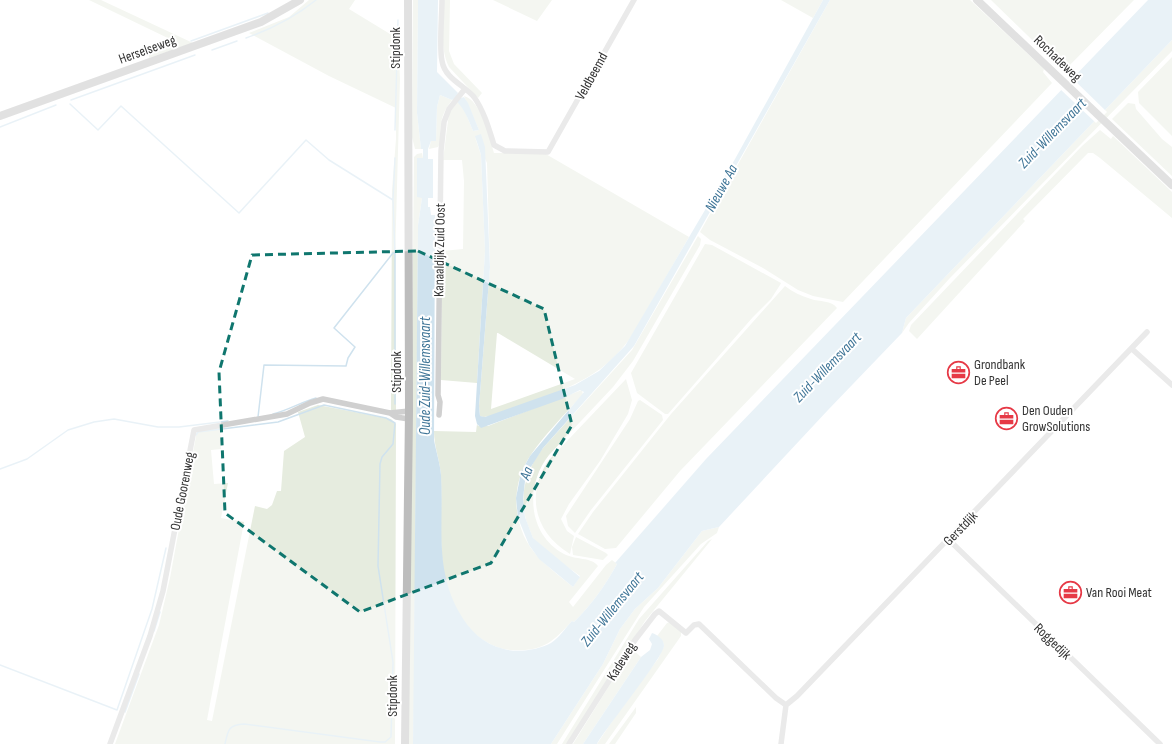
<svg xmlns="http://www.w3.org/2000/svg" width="1172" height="744" font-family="'Sofia Sans Condensed',sans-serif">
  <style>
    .green { fill: #e6ecdf; fill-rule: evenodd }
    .water { fill: #cfe2ee }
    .pier { fill: #fff }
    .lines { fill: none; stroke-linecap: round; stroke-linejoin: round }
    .stream { stroke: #cfe2ee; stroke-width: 1.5 }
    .street { stroke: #d0d0d0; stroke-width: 5.5 }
    .secondary { stroke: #bdbdbd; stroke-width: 8 }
    .marked { fill: none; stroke: #0f766e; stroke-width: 3; stroke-dasharray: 8 5; stroke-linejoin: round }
    .labels { text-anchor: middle; stroke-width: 4; stroke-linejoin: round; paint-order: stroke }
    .street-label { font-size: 14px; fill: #333; stroke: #fff }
    .poi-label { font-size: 14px; fill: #333; stroke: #fff; text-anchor: start }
    .water-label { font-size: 15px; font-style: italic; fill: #3f7597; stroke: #fff }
  </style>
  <rect width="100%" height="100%" fill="#fff"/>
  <!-- green -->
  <path class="green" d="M89 0H101L193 43 149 58V51L174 41Z
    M309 0H355L349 9 395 37 397 31 398 35 400 79 395 259 396 410H391L392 190 396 139V108L329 76 249 33 289 17Z
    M413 0H418L417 113 421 149H415L412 137Z
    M444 0H450L449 51 454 64 482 93 478 98 449 67C439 47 444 21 444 0Z
    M493 0H552L537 21Z
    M781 0H823L813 18Z
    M830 0H970L1044 69 1043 72 1052 83 843 302 813 296 798 290 763 268 710 240 700 232Z
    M991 0H1134L1064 71Z
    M1172 40V51L950 278 909 323 902 333 906 318Z
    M1172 57V136L1139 103 1138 92Z
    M440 95 452 100C446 108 442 115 441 124 440 132 442 141 438 147L429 149 431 141H436L437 107Z
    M464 96C481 100 490 139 494 153H544L689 237 633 334C606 374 574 386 531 402 516 407 500 415 484 417L480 416 479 406 490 267 487 163 475 137 481 155 485 251 477 383 441 380 442 251 463 249 464 181 462 160H443L449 113 458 102 464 109 473 131 479 130ZM497 333H498L575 379 491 409Z
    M1128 103 1135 104 1136 109 1162 139 1172 147V176L1112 119Z
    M1100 130 1111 139 1113 136 1172 192V218L1100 158 1093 153H1088L1023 219 1025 221 917 339 909 331 911 325 1082 146Z
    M422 153 423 158H417L422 198 418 225 414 707 413 744H408L414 157 417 154Z
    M698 236 701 239 700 245 633 361 613 387 549 455C525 485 527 534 564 554 575 560 592 557 598 566L569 602 573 607 606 565 612 560 617 564C605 586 592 604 574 622L572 621C552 643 542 652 510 650 497 649 485 642 475 634 431 594 443 528 441 476 440 460 434 447 434 431L476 432 477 424 478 426H488L582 390 583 395C567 411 536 444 526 463 509 494 515 534 540 559 550 569 562 578 573 587L580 576C565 565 547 554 534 540 532 537 531 532 529 528 517 500 525 471 543 448L632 350Z
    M705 244 712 245 781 283 780 285 771 299 753 317 668 414H665L637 393 631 373Z
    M785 286C793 292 801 296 811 299 819 302 832 300 837 308L680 471 616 548 605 549 578 534 593 512 671 414Z
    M626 379 632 400 628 414 600 461 569 504 561 519 567 531 574 536 570 554C534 532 526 495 548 461Z
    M640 400 662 415 663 420 591 510 575 533 568 526 566 516 630 419 638 401Z
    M318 405 391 419 396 424 395 744H115L159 625 170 578 197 431 220 428 221 449 211 450 214 484 228 483 221 518 244 522 207 720 212 721 255 506 267 509 272 505 277 491H281L284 451 305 437 298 412Z
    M719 527 717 533 701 544 644 607 557 744H551L603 664 620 629 635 609 658 588 702 531Z
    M576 537 606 553 608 555 603 560 573 555 572 547Z
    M712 539 645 621 567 744H562L639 619 708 541Z
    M670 622 681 632V636L605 744H597L625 702 658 659 664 646 663 642 657 636 667 623Z
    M632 649 641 657 583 744H573Z
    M636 707V713L615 744H609Z"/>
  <!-- water -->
  <path class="water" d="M418 0H438L437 72 458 93 457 95 461 98 464 97 468 103 479 130 473 131C468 119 464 107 454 99L452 100 440 95 437 107 436 141H431L428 149V159H433V198H428V207H430L431 215H435L434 440C436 451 440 463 441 475 444 524 434 567 459 612 469 630 483 644 504 649 518 653 538 650 551 643 559 638 566 627 572 621L574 622C592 604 605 586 617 564L615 563 706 459 1148 0H1172V40L906 318 902 333 828 410 719 527 702 531 658 588 635 609 620 629 603 664 551 744H413L418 225 422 198 417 197V158H423V149H421L417 113Z
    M823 0H830L634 346 543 448 529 470 525 481 523 499 525 517 533 538 580 577 573 587 539 559 529 545 518 518 516 498 521 472 530 456 584 392 580 390 562 399 481 428 477 424 475 416 485 251 481 155 475 136 481 134 485 147 490 267 479 406 480 416 485 417 575 385 599 371 625 346 735 159Z
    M652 633C658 635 664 639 664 646 664 656 606 728 597 744H583L641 657 650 650 652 644 649 639Z"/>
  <!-- pier -->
  <path class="pier" d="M1070 76 1107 112 1096 123 1059 88Z"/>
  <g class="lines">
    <!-- stream -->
    <path class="stream" d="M246 38C272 29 295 17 316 0
      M191 41 268 13
      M212 50 237 41
      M71 100 195 55
      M70 104 98 130 121 106 239 213 306 140 329 160 393 200
      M0 127 56 105
      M395 130 398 20
      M395 404V253
      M273 414C289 410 301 402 316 398
      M258 417 264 365 346 366 348 358 355 347 334 328 393 253H395L393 200 395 158
      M196 435 198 432 278 422 324 405 386 418 395 423 393 444 382 457 380 464 378 566 393 662 391 737 385 742H380L244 724C229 725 228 729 225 744
      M0 469 27 459 68 430 94 422 114 419 158 427H179L228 421
      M154 631 160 612
      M0 665 117 710 152 609 166 548
      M125 712 139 674"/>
    <!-- street -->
    <path class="street" d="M442 0C442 16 439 48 442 61 445 79 464 85 474 97 484 111 489 129 494 145L505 151 548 152 634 0
      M1132 349 1172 385
      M390 413 396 417 409 419
      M439 415 440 402 438 395 441 151 444 122 449 109 464 90
      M949 540 1160 744
      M110 744 150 636 163 591 194 430 287 414 310 403 323 399 390 413 409 411
      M569 744 635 640 655 614 659 611 686 633 694 625 699 624 776 698 786 705
      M781 744 786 705 797 696 1147 332"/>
    <!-- secondary -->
    <path class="secondary" d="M977 0 1172 185
      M0 116 261 22 300 0
      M405 744 409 411 408 0"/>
  </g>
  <!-- marked area -->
  <path d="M0 0H1172V744H0ZM418 251 544 309 572 425 491 563 360 612 225 513 219 372 252 255Z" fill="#fff" fill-opacity=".55" fill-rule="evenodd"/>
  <path class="marked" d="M418 251 544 309 572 425 491 563 360 612 225 513 219 372 252 255Z"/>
  <!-- icons -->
  <defs>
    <symbol id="office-ring" viewBox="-11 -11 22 22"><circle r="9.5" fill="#fff" stroke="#e63946" stroke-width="1.5"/><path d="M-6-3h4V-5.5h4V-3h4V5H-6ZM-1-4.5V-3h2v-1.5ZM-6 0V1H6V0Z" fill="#e63946"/></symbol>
  </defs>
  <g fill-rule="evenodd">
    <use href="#office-ring" x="946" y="360" width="25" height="25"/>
    <use href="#office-ring" x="994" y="406" width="25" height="25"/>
    <use href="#office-ring" x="1058" y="580" width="25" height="25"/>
  </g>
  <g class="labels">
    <!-- street labels -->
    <g class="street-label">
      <text transform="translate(395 48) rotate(-90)" y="5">Stipdonk</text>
      <text transform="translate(147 49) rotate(-20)" y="5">Herselseweg</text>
      <text transform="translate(1058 58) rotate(44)" y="5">Rochadeweg</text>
      <text transform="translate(591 76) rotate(-61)" y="5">Veldbeemd</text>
      <text transform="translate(439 250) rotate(-89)" y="5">Kanaaldijk Zuid Oost</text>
      <text transform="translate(396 372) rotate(-90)" y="5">Stipdonk</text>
      <text transform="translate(182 491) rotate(-79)" y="5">Oude Goorenweg</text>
      <text transform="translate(960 528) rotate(-46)" y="5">Gerstdijk</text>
      <text transform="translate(1053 641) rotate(44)" y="5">Roggedijk</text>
      <text transform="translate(621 661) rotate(-58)" y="5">Kadeweg</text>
      <text transform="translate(392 696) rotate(-90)" y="5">Stipdonk</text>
    </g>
    <!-- poi labels -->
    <g class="poi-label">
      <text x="974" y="369">Grondbank<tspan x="974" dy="16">De Peel</tspan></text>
      <text x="1022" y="415">Den Ouden<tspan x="1022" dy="16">GrowSolutions</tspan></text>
      <text x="1086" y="597">Van Rooi Meat</text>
    </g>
    <!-- water labels -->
    <g class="water-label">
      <text transform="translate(1052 133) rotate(-46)" y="5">Zuid-Willemsvaart</text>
      <text transform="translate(721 188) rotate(-61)" y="5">Nieuwe Aa</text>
      <text transform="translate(827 367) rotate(-46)" y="5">Zuid-Willemsvaart</text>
      <text transform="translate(425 376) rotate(-90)" y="5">Oude Zuid-Willemsvaart</text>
      <text transform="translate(526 473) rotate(-69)" y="5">Aa</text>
      <text transform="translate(612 609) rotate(-51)" y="5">Zuid-Willemsvaart</text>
    </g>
  </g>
</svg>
